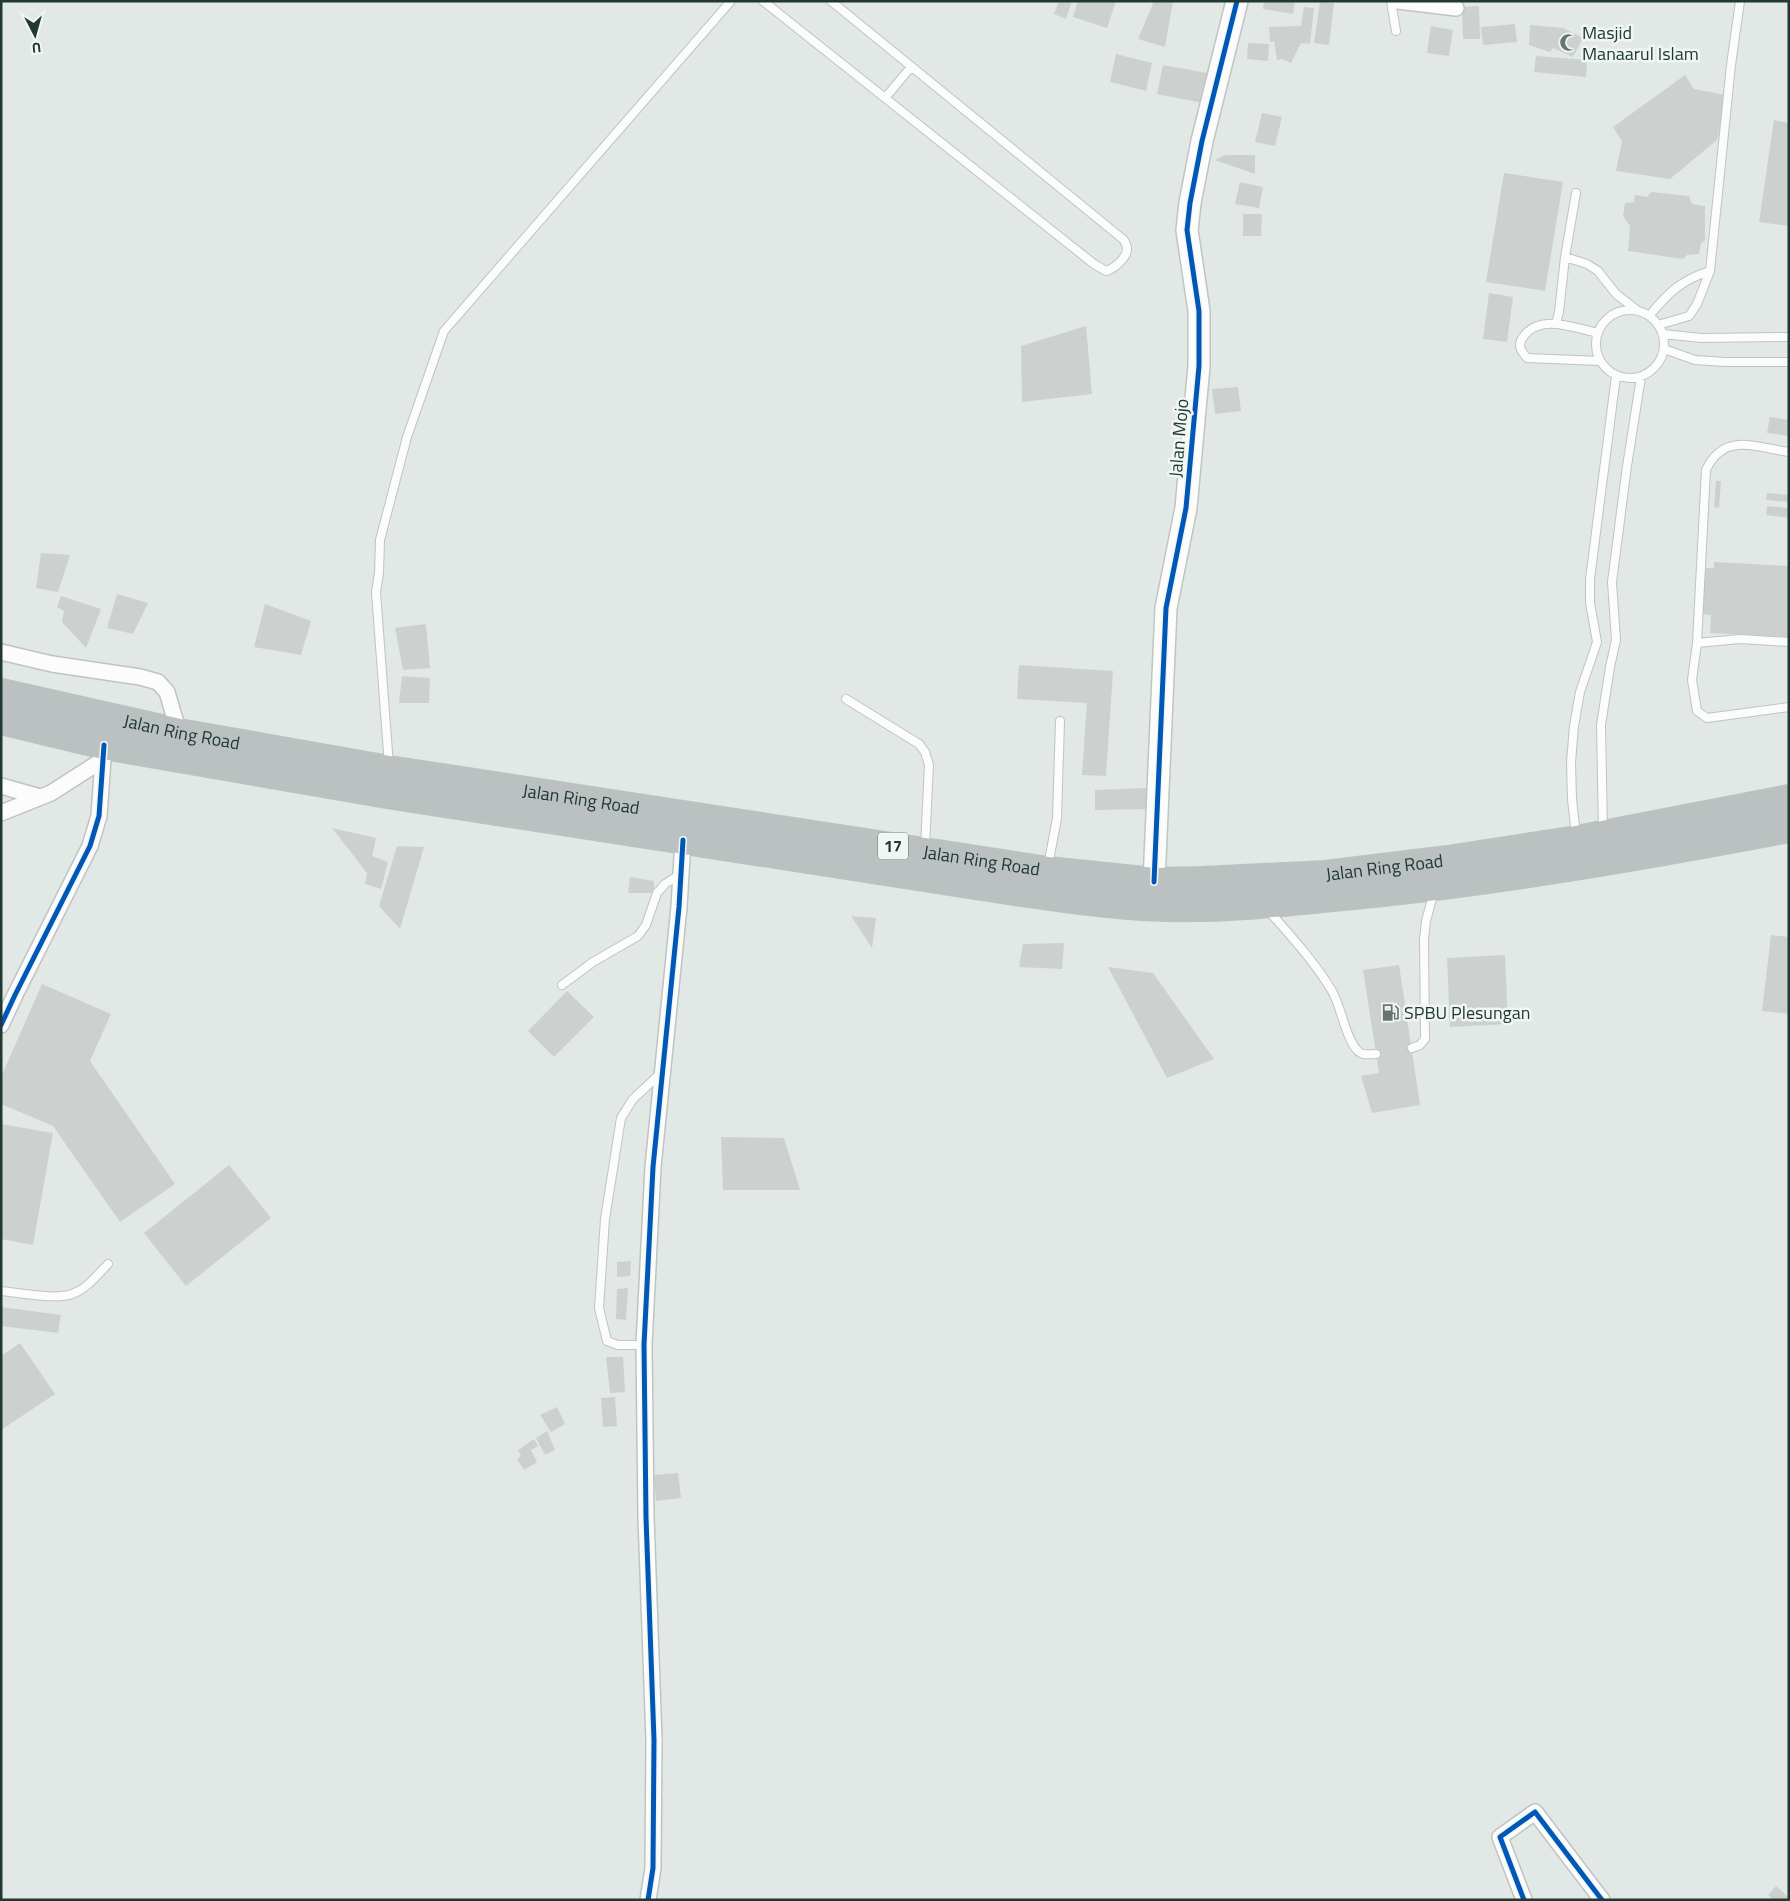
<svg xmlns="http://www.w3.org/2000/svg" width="1790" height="1901" font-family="'Titillium Web',sans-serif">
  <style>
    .building { fill: #ccd1cf }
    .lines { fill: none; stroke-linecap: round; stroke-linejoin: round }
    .lane-casing { stroke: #bfc4c2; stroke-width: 10 }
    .street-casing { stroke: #bfc4c2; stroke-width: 18 }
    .secondary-casing { stroke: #bfc5c2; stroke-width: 24 }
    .highway-casing { stroke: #bcc4c1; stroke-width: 30 }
    .lane { stroke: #fbfcfb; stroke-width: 8 }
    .street { stroke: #fbfcfb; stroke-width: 15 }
    .secondary { stroke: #fbfcfb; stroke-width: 21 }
    .highway { stroke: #bac1c0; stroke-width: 28 }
    .cycleway-casing { stroke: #f0f7f3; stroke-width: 8 }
    .cycleway { stroke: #0057b8; stroke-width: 5 }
    .labels { text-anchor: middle; stroke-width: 5; stroke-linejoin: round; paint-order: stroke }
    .shield { fill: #f0f7f3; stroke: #60726d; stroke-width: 1 }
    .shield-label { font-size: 16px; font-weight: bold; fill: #223933 }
    .poi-label { font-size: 18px; fill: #223933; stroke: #f0f7f3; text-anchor: start }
    .street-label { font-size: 18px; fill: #223933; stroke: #f0f7f3 }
  </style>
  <rect width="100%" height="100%" fill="#e2e8e5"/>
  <!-- building -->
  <path class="building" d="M1059 1H1072L1066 19 1054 14Z
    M1078 1H1116L1107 28 1073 17Z
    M1154 1H1173L1165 47 1138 39Z
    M1264 1H1295L1293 14 1263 9Z
    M1320 2 1334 3 1329 45 1314 43Z
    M1479 6 1480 39H1463L1462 7Z
    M1304 7 1314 8 1310 44 1301 43 1291 63 1282 59 1277 60 1274 41 1270 42 1269 27 1301 26Z
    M1515 24 1517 42 1483 45 1481 27Z
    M1530 25 1563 28 1583 38 1573 57 1553 48 1550 52 1529 45Z
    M1431 26 1453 30 1449 56 1427 53Z
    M1248 43 1269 44 1268 61 1247 59Z
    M1116 54 1152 63 1146 91 1110 82Z
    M1536 56 1587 60 1586 77 1534 72Z
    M1163 65 1213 74 1208 104 1157 94Z
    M1685 75 1694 89 1726 95 1717 140 1670 179 1616 171 1622 141 1613 127Z
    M1262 113 1282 117 1275 146 1255 142Z
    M1774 120 1789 123V226L1759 222Z
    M1225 155H1255V174L1215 160Z
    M1504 173 1563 182 1545 291 1486 282Z
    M1240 182 1263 187 1259 208 1235 204Z
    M1651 192 1689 196 1692 204 1705 206V240L1701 243 1699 254 1687 255 1683 259 1628 251 1630 226 1623 216 1625 203 1634 202 1635 195 1647 197Z
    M1243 214H1262L1261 236H1243Z
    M1489 293 1513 297 1507 342 1483 339Z
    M1086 326 1092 394 1022 402 1021 346Z
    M1238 387 1241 411 1215 414 1212 389Z
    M1770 417 1789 420V436L1767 433Z
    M1716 481H1721L1719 508 1714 507Z
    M1767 493 1789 495V502L1766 500Z
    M1767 506 1789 508V518L1766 515Z
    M41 553 70 555 58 592 36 588Z
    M1714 562 1789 566V637L1710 633 1711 615 1701 614 1706 568H1714Z
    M117 594 148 603 133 634 107 628Z
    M61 596 101 609 86 648 62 622 64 611 57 607Z
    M265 604 311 621 301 655 254 647Z
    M426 624 430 668 403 670 395 628Z
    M1019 665 1113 671 1106 776 1082 775 1087 703 1017 699Z
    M402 676 430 678 429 703H399Z
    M1147 788V809L1095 810V790Z
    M332 828 376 838 372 856 388 862 381 889 365 884 367 873Z
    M397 846 424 847 400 929 379 906Z
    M630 877 654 881V893H628Z
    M851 916 876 918 872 948Z
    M1771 935 1789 937V1014L1762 1011Z
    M1064 943 1062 969 1019 967 1023 944Z
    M1505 955 1508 1024 1450 1027 1447 958Z
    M1399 965 1420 1105 1372 1113 1361 1076 1379 1073 1363 970Z
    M1108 967 1153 973 1214 1059 1167 1078Z
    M42 984 111 1014 90 1061 175 1184 120 1222 53 1126 1 1104V1077Z
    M567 991 594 1017 554 1057 528 1031Z
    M1 1124 53 1133 33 1245 1 1239Z
    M721 1137 784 1138 800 1190H723Z
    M229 1165 271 1218 186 1286 144 1233Z
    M631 1261 630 1276 617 1277V1262Z
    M628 1288 626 1320 616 1319 617 1289Z
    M1 1307 61 1315 58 1333 1 1326Z
    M20 1343 55 1394 1 1430V1356Z
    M606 1357H623L625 1392 610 1393Z
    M615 1397 617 1426 603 1427 601 1398Z
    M557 1407 565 1424 551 1432 540 1415Z
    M547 1431 555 1450 545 1455 536 1438Z
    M534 1439 538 1446 531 1450 537 1462 524 1470 517 1459 521 1456 518 1450Z
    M678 1473 681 1498 656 1501 654 1475Z
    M1776 1886 1789 1898V1900H1770L1772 1898 1768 1895Z"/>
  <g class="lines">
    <defs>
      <path id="lane" d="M763 1 1094 264 1106 271C1114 269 1128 257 1127 248 1127 245 1125 243 1124 240L831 1
        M1391 1 1396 31
        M885 98 911 67
        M1565 257 1587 264 1598 271 1616 294 1638 311
        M1596 344a34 34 0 1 1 68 0a34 34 0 1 1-68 0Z
        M1649 316C1668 293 1681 280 1710 271
        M1556 324 1559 312 1565 257 1576 193
        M1658 325 1689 316 1697 304 1710 271 1731 65 1740 1
        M1598 333C1574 328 1540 313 1523 337 1517 345 1521 351 1527 358L1600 361
        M1663 334 1701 338 1789 337
        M1664 349 1695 360 1725 362H1789
        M1789 452C1754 447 1724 432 1706 470L1697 643 1692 680 1697 711 1707 718 1789 707
        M1697 643 1740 639 1789 642
        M846 699 919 744 925 752 929 765 925 847
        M389 766 376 592 379 573 380 540 407 437 444 331 731 1
        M1603 831 1601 725 1610 667 1616 640 1612 582 1627 466 1641 377
        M1576 836 1572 799 1571 762 1574 726 1580 692 1597 642 1590 603V579L1616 376
        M1048 866 1057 818 1060 721
        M1267 909C1290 935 1314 961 1332 991 1341 1006 1346 1040 1358 1051 1363 1056 1370 1054 1376 1054
        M562 985 593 962 638 936 646 925 657 893 665 884 682 873
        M1412 1048 1420 1045 1425 1039 1424 939 1426 921 1434 891
        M1 1291C19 1293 56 1300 72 1294 87 1289 97 1275 108 1264
        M644 1345H618L607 1341 599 1308 605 1219 621 1118 633 1099 660 1074"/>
      <path id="street" d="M1398 1 1456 8
        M1 652 52 664 140 677 158 682 167 692 179 733
        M1 786 40 797
        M1 813 51 793 101 761
        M1 1025 15 995 90 846 99 816 104 745
        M648 1900 653 1868 654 1740 646 1517 644 1345 653 1167 679 907 683 840
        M1524 1900 1500 1837 1535 1812 1602 1900"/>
      <path id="secondary" d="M1154 882 1166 608 1186 508 1199 366V311L1187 230 1190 203 1202 141 1237 1"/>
      <g id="highway">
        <path id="s1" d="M1 693 179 733 389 770 1048 871 1154 882 1201 881 1325 875 1448 860 1577 840 1789 799"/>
        <path d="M1 720 104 745 387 794 1028 893C1074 899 1119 906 1166 907 1225 909 1284 902 1343 896 1493 882 1641 856 1789 828"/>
      </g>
    </defs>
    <!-- lane casing -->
    <use href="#lane" class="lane-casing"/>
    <!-- street casing -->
    <use href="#street" class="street-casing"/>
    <!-- secondary casing -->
    <use href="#secondary" class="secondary-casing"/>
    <!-- highway casing -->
    <use href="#highway" class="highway-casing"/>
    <!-- lane -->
    <use href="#lane" class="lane"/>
    <!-- street -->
    <use href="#street" class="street"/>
    <!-- secondary -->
    <use href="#secondary" class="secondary"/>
    <!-- highway -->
    <use href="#highway" class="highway"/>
    <defs>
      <path id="cycleway" d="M1154 882 1166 608 1186 508 1199 366V311L1187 230 1190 203 1202 141 1237 1
        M1 1025 15 995 90 846 99 816 104 745
        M648 1900 653 1868 654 1740 646 1517 644 1345 653 1167 679 907 683 840
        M1524 1900 1500 1837 1535 1812 1602 1900"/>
    </defs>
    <!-- cycleway casing -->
    <use href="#cycleway" class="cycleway-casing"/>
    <!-- cycleway -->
    <use href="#cycleway" class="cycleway"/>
  </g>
  <!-- icons -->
  <defs>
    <symbol id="mosque-bare" viewBox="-9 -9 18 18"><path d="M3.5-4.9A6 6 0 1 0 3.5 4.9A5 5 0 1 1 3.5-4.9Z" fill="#657671" stroke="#f0f7f3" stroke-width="2.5" paint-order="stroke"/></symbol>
    <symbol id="fuel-bare" viewBox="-9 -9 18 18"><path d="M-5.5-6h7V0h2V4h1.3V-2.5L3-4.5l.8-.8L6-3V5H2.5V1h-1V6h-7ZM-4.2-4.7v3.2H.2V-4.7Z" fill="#657671" stroke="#f0f7f3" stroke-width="2.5" paint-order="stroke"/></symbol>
  </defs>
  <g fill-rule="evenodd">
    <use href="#mosque-bare" x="1556" y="30" width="25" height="25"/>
    <use href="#fuel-bare" x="1378" y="1000" width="25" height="25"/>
  </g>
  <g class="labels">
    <!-- shield labels -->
    <rect class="shield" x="878" y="832.5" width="30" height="27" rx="4"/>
    <g class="shield-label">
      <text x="893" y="852">17</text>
    </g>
    <!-- poi labels -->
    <g class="poi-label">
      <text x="1582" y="39">Masjid<tspan x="1582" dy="21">Manaarul Islam</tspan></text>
      <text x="1404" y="1019">SPBU Plesungan</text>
    </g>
    <!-- street labels -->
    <g class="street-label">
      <text transform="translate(1179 438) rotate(-85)" y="6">Jalan Mojo</text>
      <text dy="6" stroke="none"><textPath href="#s1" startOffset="185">Jalan Ring Road</textPath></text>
      <text dy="6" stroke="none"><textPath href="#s1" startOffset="590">Jalan Ring Road</textPath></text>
      <text dy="6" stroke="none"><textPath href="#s1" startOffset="995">Jalan Ring Road</textPath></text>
      <text dy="6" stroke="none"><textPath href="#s1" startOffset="1400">Jalan Ring Road</textPath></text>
    </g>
  </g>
  <!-- border -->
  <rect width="1790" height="1901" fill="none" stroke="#223933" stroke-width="5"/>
  <!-- north arrow -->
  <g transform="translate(35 35) rotate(174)" stroke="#f0f7f3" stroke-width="4" paint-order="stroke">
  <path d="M0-4L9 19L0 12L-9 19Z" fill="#223933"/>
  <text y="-8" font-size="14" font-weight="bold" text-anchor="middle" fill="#223933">U</text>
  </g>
</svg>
